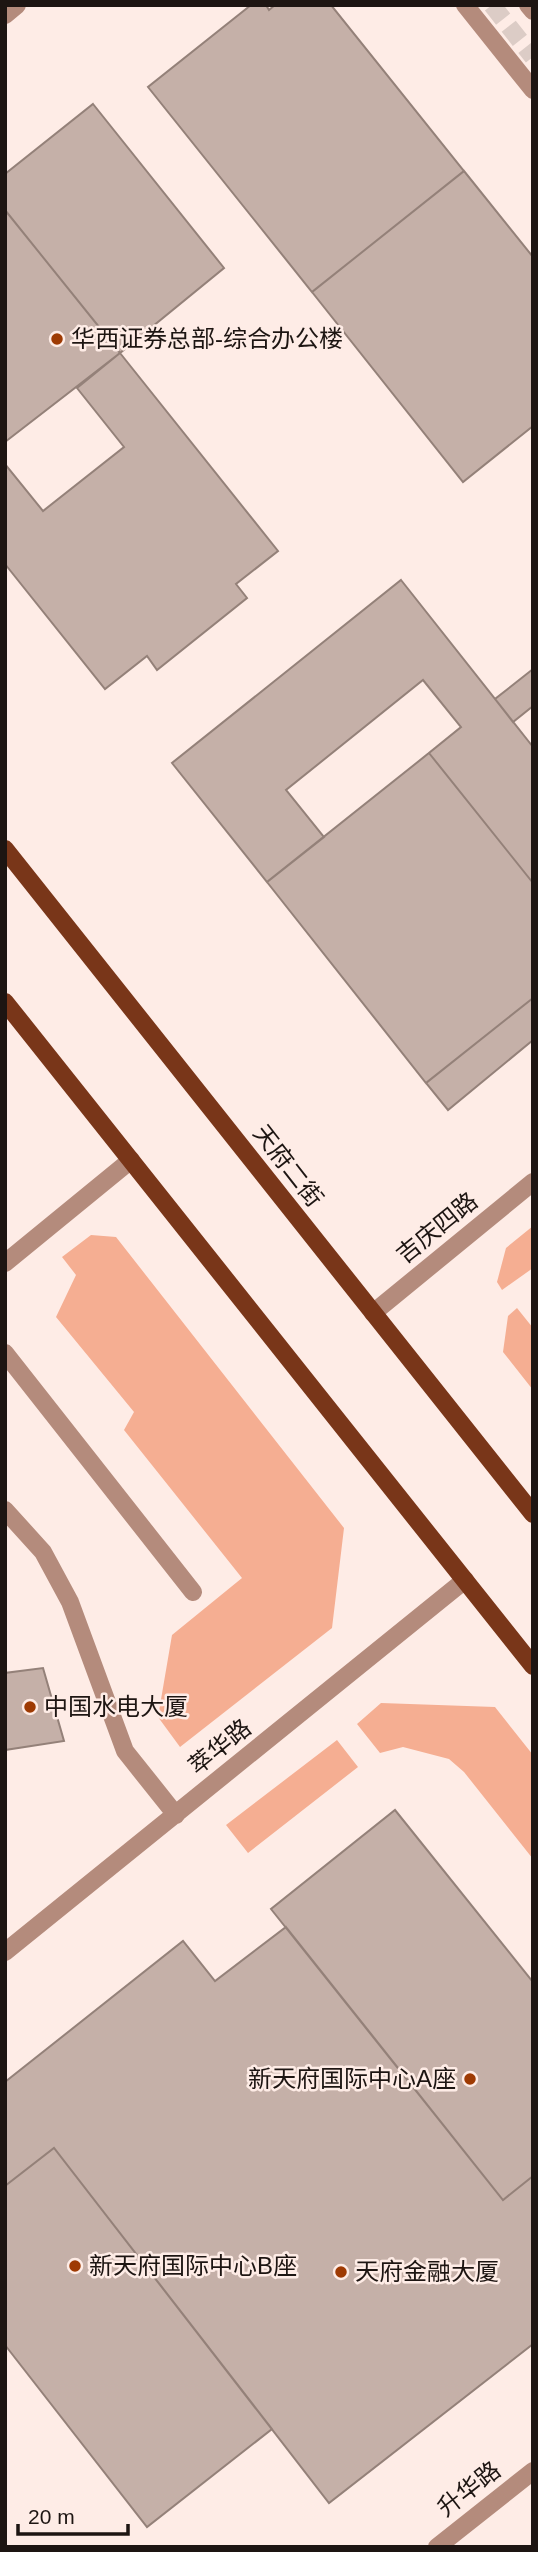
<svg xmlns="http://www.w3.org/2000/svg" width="538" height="2552" font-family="Arial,'Noto Sans SC',sans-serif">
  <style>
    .green { fill: #f5ae92 }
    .building { fill: #c5b0a8; stroke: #948179; stroke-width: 2 }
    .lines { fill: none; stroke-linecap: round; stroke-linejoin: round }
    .minor-tunnel { stroke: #dcccc6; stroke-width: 18; stroke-dasharray: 18 9; stroke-linecap: butt }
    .minor { stroke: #b48b7c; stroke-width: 18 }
    .major { stroke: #793619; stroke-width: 18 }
    .poi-dot { fill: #9e3a03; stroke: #feece6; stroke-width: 2.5 }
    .labels { text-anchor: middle; stroke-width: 5; stroke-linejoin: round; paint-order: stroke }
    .poi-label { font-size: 24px; fill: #1d1512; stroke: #feece6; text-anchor: start }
    .street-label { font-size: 24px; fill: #1d1512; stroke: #feece6 }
  </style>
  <rect width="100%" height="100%" fill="#feece6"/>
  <!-- green -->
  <path class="green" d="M533 1226V1268L502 1290 497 1282 506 1248Z
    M91 1235 116 1237 344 1528 332 1628 180 1747 158 1717 172 1635 242 1578 124 1430 134 1412 56 1317 76 1275 62 1257Z
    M517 1308 533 1328V1390L503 1352 508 1316Z
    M381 1703 495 1707 533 1755V1859L464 1772 449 1759 403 1747 380 1753 357 1724Z
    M337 1740 358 1767 248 1853 226 1825Z"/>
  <!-- building -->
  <path class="building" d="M251 5H266L269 10 275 5H331L464 171 312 292 148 87Z
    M93 104 224 268 120 353 5 210V174Z
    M464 171 533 257V426L463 482 312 292Z
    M5 210 120 353 5 442Z
    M120 353 278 551 236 584 247 598 157 670 147 656 105 689 5 564V464L43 511 124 447 77 388Z
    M401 580 533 747V883L429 753 461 727 423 680 286 790 324 837 267 882 172 763Z
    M533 669V706L513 722 495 699Z
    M429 753 533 883V998L426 1083 267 882Z
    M533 998V1040L448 1110 426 1083Z
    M43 1668 64 1741 5 1750V1673Z
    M395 1810 533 1982V2176L503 2200 271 1909Z
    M286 1927 503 2200 533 2176V2344L329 2503 54 2148 5 2186V2082L183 1941 215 1981Z
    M54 2148 272 2429 147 2527 5 2345V2186Z"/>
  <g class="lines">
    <!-- minor-tunnel -->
    <path class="minor-tunnel" d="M492 5 533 57"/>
    <!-- minor -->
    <path class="minor" d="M465 5 533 90
      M528 5 533 11
      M5 15 17 5
      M5 1263 131 1160
      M373 1313 533 1182
      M5 1353 193 1592
      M5 1510 43 1552 70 1602 125 1751 176 1815
      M5 1952 465 1580
      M437 2547 533 2471"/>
    <!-- major -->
    <path class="major" d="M5 849 533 1514
      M5 1002 533 1666"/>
  </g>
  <!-- markers -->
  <g class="poi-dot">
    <circle cx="57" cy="339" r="7"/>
    <circle cx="30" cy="1707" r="7"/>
    <circle cx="470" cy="2079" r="7"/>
    <circle cx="75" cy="2266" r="7"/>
    <circle cx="341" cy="2272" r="7"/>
  </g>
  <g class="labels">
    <!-- poi labels -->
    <g class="poi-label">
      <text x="71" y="347">华西证券总部-综合办公楼</text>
      <text x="44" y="1715">中国水电大厦</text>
      <text x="456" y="2087" text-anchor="end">新天府国际中心A座</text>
      <text x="89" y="2274">新天府国际中心B座</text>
      <text x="355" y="2280">天府金融大厦</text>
    </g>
    <!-- street labels -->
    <g class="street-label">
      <text transform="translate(288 1166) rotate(52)" y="8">天府二街</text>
      <text transform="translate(437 1228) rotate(-39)" y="8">吉庆四路</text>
      <text transform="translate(220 1747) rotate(-39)" y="8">萃华路</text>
      <text transform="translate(469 2489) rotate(-38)" y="8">升华路</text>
    </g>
  </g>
  <!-- border -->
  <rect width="538" height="2552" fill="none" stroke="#1d1512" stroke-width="14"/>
  <!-- scale -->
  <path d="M18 2524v10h110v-10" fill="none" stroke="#1d1512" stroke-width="3.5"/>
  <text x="28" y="2524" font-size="21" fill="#1d1512" stroke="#feece6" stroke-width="5" paint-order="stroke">20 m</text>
</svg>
